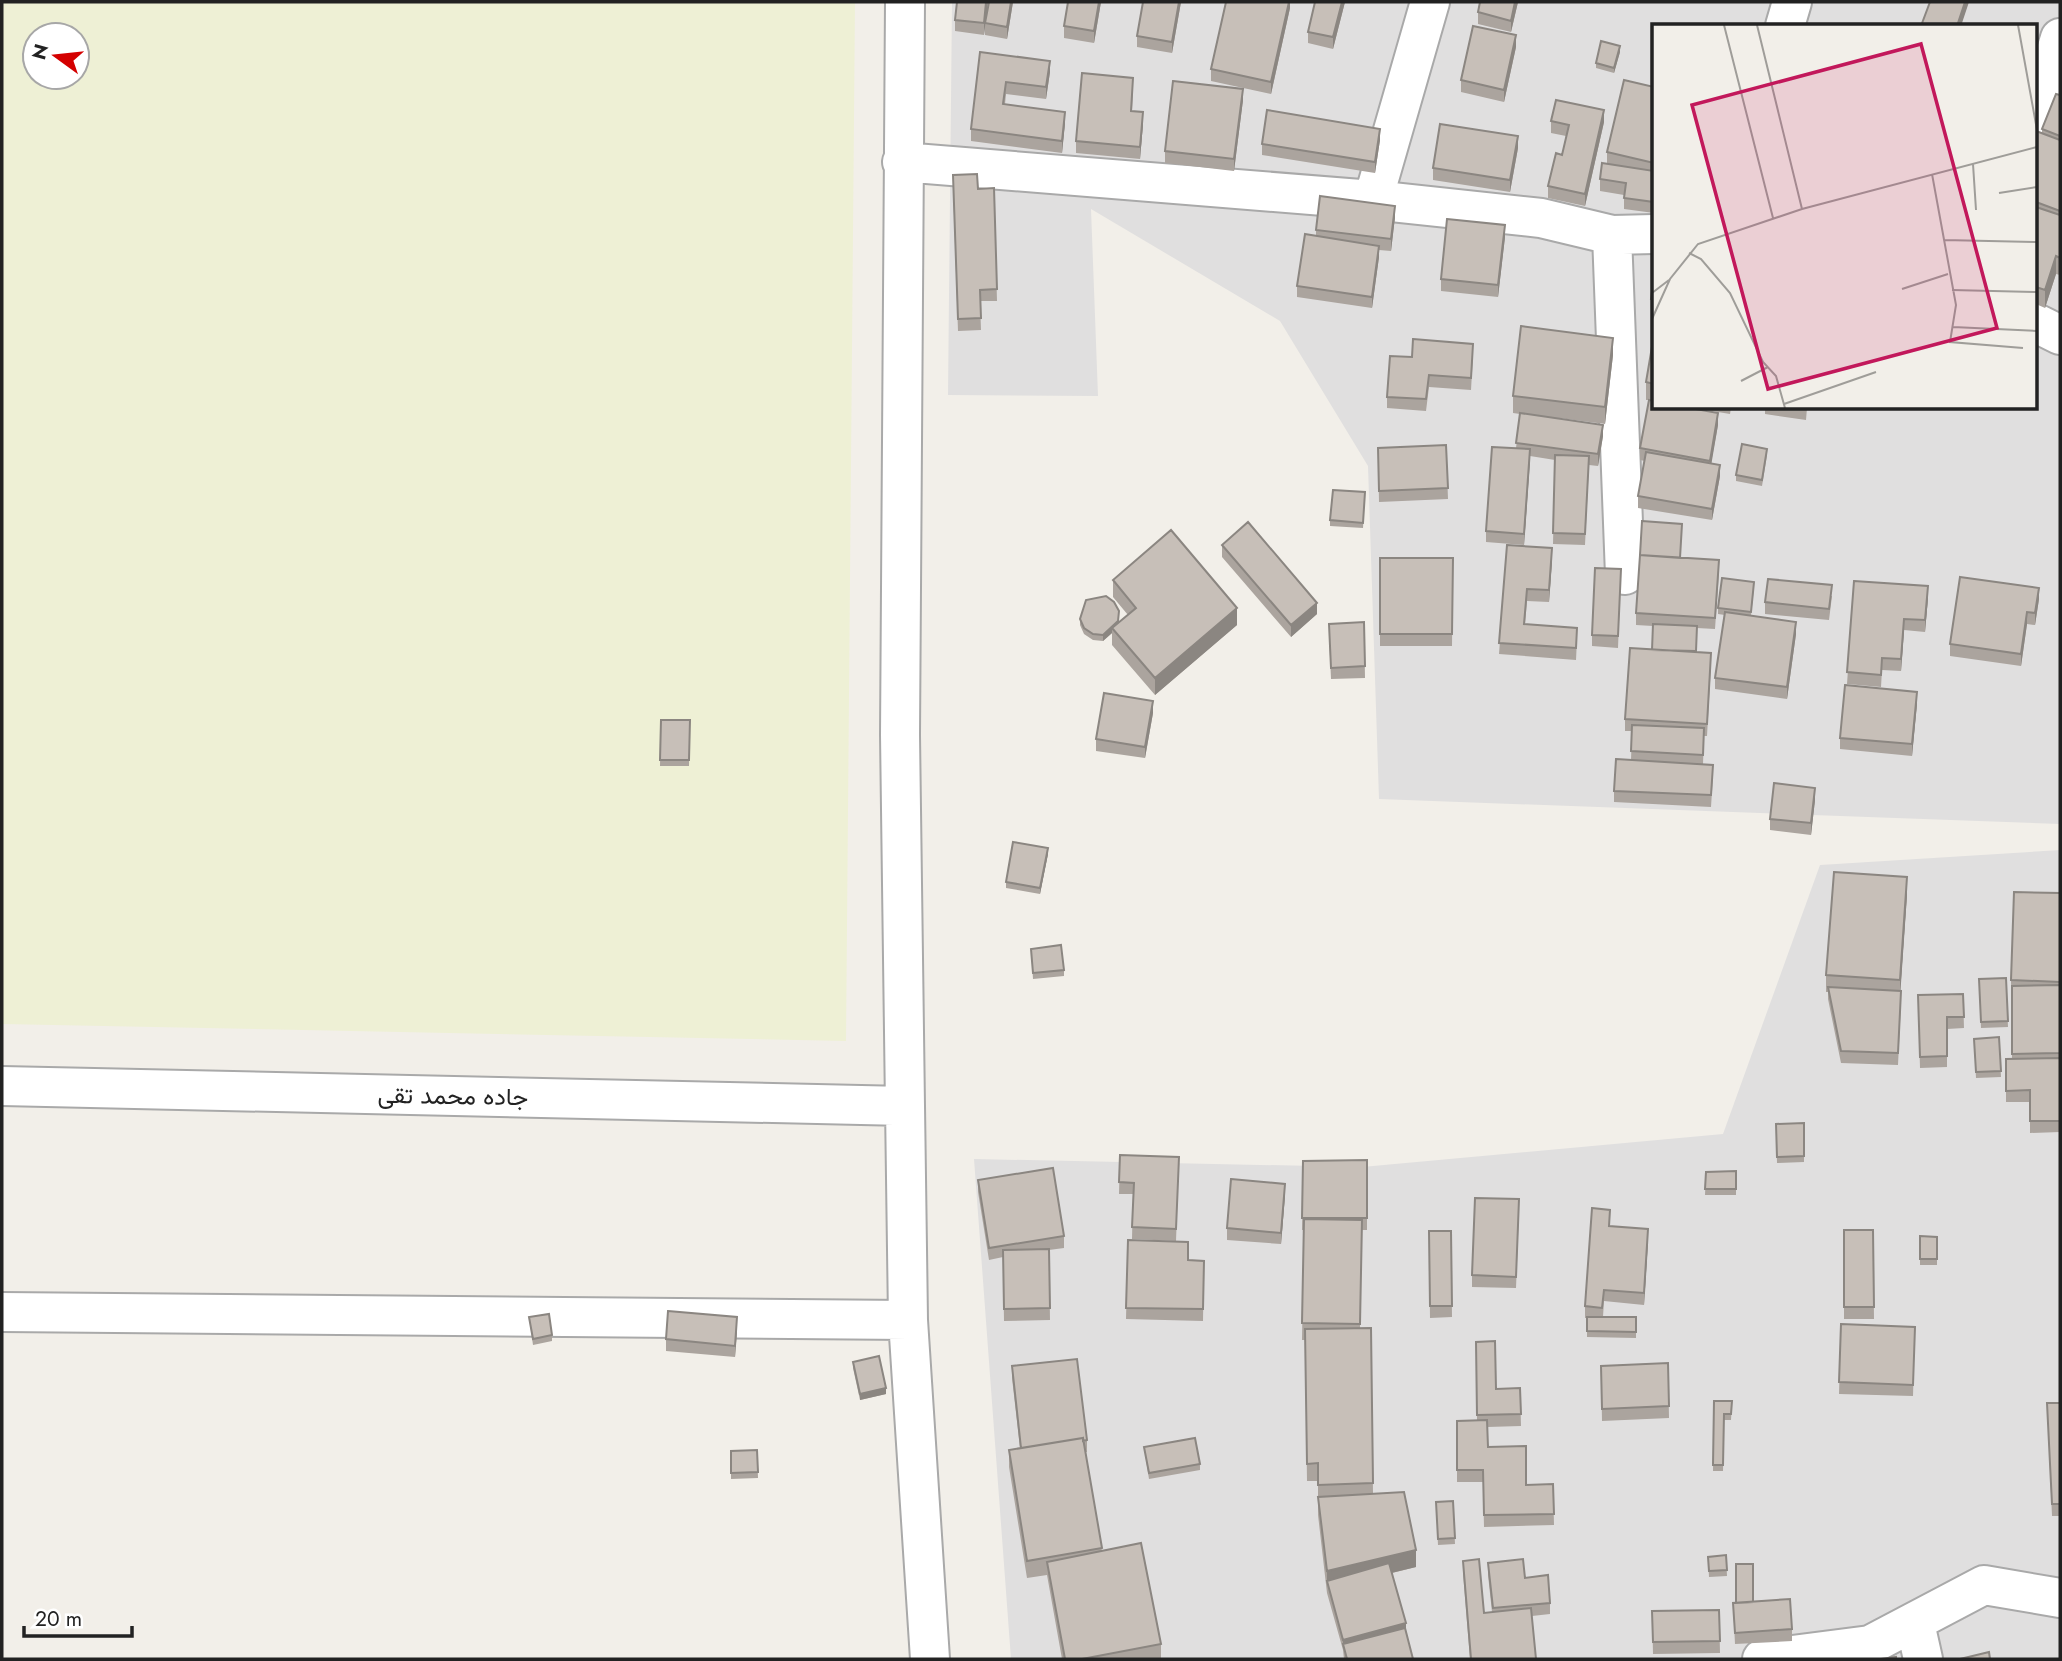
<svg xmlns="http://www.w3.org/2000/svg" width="2062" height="1661" font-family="Jost,Vazirmatn,sans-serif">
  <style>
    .residential { fill: #e0dfdf; fill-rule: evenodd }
    .farmland { fill: #eef0d5; fill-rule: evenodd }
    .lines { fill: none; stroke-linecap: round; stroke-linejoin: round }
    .minor-casing { stroke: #a9a9a9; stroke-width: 42 }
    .minor { stroke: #fff; stroke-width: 38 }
    .wall { fill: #aba49e }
    .shaded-wall { fill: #8b8681 }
    .building { fill: #c7bfb8; stroke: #8b8681; stroke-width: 2 }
    .labels { text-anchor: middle; stroke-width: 5; stroke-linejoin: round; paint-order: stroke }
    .street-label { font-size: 24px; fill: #222; stroke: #fff }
    .inset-road { fill: none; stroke: #9f9d99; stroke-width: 2 }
    .view { fill: #c2185b; fill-opacity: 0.15; stroke: #c2185b; stroke-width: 3.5 }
    .inset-edge { fill: none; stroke: #222; stroke-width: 3.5 }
  </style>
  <rect width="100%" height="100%" fill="#f2efe9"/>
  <!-- residential -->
  <path class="residential" d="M952 2H2060V824L1379 799 1368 466 1280 321 1091 209 1098 396 948 395ZM1654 26H2036V408H1654Z
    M2060 850V1659H1011L974 1159 1362 1167 1723 1134 1820 865Z"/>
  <!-- farmland -->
  <path class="farmland" d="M2 2H855L846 1041 2 1024ZM35 35H77V77H35Z"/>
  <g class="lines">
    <defs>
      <path id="minor" d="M905 2 900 735 905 1106 908 1320 930 1659
        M1785 26 1792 2
        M2036 117 2060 38
        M902 162 1373 200 1541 218 1612 235 1654 234
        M1373 200 1430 2
        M1612 235 1625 575
        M2036 323 2060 335
        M2 1086 905 1106
        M2 1312 908 1320
        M1915 1623 1923 1659
        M1762 1659 1870 1645 1984 1585 2060 1598"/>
    </defs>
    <!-- minor casing -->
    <use href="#minor" class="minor-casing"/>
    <!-- minor -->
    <use href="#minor" class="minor"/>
  </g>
  <!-- wall -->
  <path class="wall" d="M988 2 985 23 989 2H1013L1007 39 985 35V24L984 35 955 31V20Z
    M1101 2 1094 43 1064 38V26Z
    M1181 2 1172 53 1137 47V36Z
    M1290 2V8L1271 94 1211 81V69Z
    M1345 2 1333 49 1308 43V32Z
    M1518 2 1511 32 1478 24V12Z
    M1516 47 1504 102 1461 92V80Z
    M980 52 1050 72 1046 99 1006 94 1005 104 1065 123 1062 153 971 141V129Z
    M1620 52 1614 73 1596 68V63Z
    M1654 87V213L1624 209V195L1600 191V179L1607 164V152Z
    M1133 90 1132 111 1143 124 1140 159 1076 153V141Z
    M2060 95V275L2056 274 2045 308 2036 304V131L2042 134V129Z
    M1243 100 1234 171 1165 163V151Z
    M1551 121 1604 122 1585 206 1548 198V186L1562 155 1566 136 1551 133Z
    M1380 140 1375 173 1262 155V144Z
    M1518 148 1510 192 1433 180V168Z
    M953 186 978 189 994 188 997 301H980L981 330 958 331Z
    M1395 217 1391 251 1379 250V257L1372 308 1297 297V286L1316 236V230Z
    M1505 237 1498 297 1441 291V279Z
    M1654 275V311H1651V299Z
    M1654 335V401L1718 425 1711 463 1720 476 1712 520 1638 508V496L1645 461 1640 460V448L1649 400H1646V382Z
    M1473 355 1471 390 1429 387 1426 411 1387 408V397L1412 357Z
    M1613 355 1605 424 1559 418 1603 436 1598 466 1589 465 1585 545 1553 544 1555 460 1530 456 1524 545 1486 542V531L1516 448 1520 414 1513 413V396Z
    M1694 408H1731L1730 414Z
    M1765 408H1807L1806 420 1765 414Z
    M1446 445 1448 499 1379 502 1378 448Z
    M1767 455 1762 486 1736 481V475Z
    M1365 492 1363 528 1330 526V520Z
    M1222 545 1317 614 1291 637 1222 557Z
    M1507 545 1552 560 1549 602 1527 601 1525 624 1577 639 1576 660 1499 654Z
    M1380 558H1453L1452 646H1380Z
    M1680 558 1719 572 1715 629 1697 628 1696 652 1711 665 1707 736H1704L1703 764 1713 776 1711 807 1614 802V791L1631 760 1632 731H1625V719L1652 650 1653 626 1636 625V613Z
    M1621 569 1618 648 1592 646V635Z
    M1113 580 1237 625 1155 695 1112 645V633L1103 641 1093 640 1084 634 1080 625V619L1119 623 1128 615 1113 597Z
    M1854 581 1928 598 1925 632 1904 630 1901 671 1882 670 1881 687 1847 684Z
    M1754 588 1751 615 1796 634 1787 699 1715 689V678L1725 615 1718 614V608Z
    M1832 596 1829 620 1765 614V602Z
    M2039 599 2035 625 2027 624 2021 666 1950 656V644Z
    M1364 622 1365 678 1331 679 1329 635Z
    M1917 704 1912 756 1840 749V738Z
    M1153 713 1145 758 1096 751V739Z
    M661 720H690L689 766H660Z
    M1815 800 1811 835 1770 830V819Z
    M1048 854 1040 894 1006 888V882Z
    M2060 893V1132L2030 1133V1102H2006V1059H2012L2011 980Z
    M1907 895 1900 991 1901 1003 1898 1065 1841 1063 1828 999V992H1826V975Z
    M1031 949 1064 970V976L1033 979Z
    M2006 978 2008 1027 1981 1028 1979 979Z
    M1963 994 1964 1028 1947 1029V1067L1920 1068 1918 995Z
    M1999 1037 2001 1077 1976 1078 1974 1039Z
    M1804 1123V1162L1777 1163 1776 1124Z
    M1120 1155 1179 1157 1176 1241 1132 1239 1133 1194H1119Z
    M1367 1160V1230H1362L1360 1328H1371L1373 1494 1416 1567 1392 1573 1413 1659H1344L1343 1650 1327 1593 1318 1515V1481H1307L1305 1340H1302L1304 1230H1302L1303 1161Z
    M1736 1171V1195H1705L1706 1172Z
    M978 1180 1064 1236V1248L1049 1250 1050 1320 1004 1321 1003 1257 989 1260 978 1192Z
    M1285 1195 1281 1244 1227 1240V1228Z
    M1519 1211 1516 1288 1472 1287V1275Z
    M1610 1226 1648 1241 1644 1305 1604 1301 1603 1317H1636V1338L1587 1337V1318H1585V1306Z
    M1844 1230H1873L1874 1319H1844Z
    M1429 1231H1451L1452 1317 1430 1318Z
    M1920 1236 1937 1237V1265H1920Z
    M1128 1240 1188 1260 1204 1261 1203 1321 1126 1319Z
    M529 1317 552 1335V1341L533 1345Z
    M1841 1324 1915 1327 1913 1396 1839 1394Z
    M737 1329 735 1357 666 1351V1339Z
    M1476 1342 1496 1389 1520 1388 1521 1426 1487 1427 1488 1447 1526 1485 1553 1484 1554 1525 1484 1527 1483 1482H1457V1421L1477 1420Z
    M853 1362 886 1394 860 1400 853 1368Z
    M1668 1363 1669 1418 1602 1421 1601 1366Z
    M1012 1366 1087 1440V1452H1085L1102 1551 1161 1644V1659H1062L1047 1575 1027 1578 1009 1467V1450L1020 1448 1012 1378Z
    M1714 1401H1732L1731 1420H1724L1723 1471H1713Z
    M2047 1403H2060V1516H2052Z
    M1144 1447 1200 1464V1470L1149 1479Z
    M757 1450 758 1478 731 1479V1451Z
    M1453 1501 1455 1544 1438 1545 1436 1502Z
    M1726 1555 1727 1576 1709 1577 1708 1557Z
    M1463 1561 1484 1613 1492 1612 1488 1575V1563L1525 1578 1550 1603V1614L1532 1616 1536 1659H1470L1463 1573Z
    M1753 1602 1792 1629V1641L1735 1644 1733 1603Z
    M1719 1610 1720 1653 1653 1654 1652 1611Z"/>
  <!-- shaded-wall -->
  <path class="shaded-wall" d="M986 2H988L984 35V23Z
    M1011 2H1013L1007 39V27Z
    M1099 2H1101L1094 43V31Z
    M1179 2H1181L1172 53V42Z
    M1289 2H1290V8L1271 94V82Z
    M1342 2H1345L1333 49V37Z
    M1515 2H1518L1511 32V21Z
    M1965 2H1969L1961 26H1957Z
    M1516 35V47L1504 102V90Z
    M1620 46V52L1614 73V68Z
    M1050 61V72L1046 99V87Z
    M1243 89V100L1234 171V159Z
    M1604 110V122L1585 206V194Z
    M1065 112V123L1062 153V141Z
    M1143 112V124L1140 159V147Z
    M1380 129V140L1375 173V162Z
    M1518 136V148L1510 192V180Z
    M1395 206V217L1391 251V239Z
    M1505 225V237L1498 297V285Z
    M1379 246V257L1372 308V297Z
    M2056 256V274L2045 308V290Z
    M1613 338V355L1605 424V407Z
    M1718 413V425L1710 472V461Z
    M1603 425V436L1598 466V454Z
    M1530 449V461L1524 545V534Z
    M1720 465V476L1712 520V509Z
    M1552 548V560L1549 602V590Z
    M1928 586V598L1925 632V620Z
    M2039 588V599L2035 625V613Z
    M1317 603V614L1291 637V625Z
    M1237 608V625L1155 695V678Z
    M1119 611 1118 627 1112 628V633L1103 641V635Z
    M2027 612V624L2021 666V654Z
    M1904 619V630L1901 671V659Z
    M1796 622V634L1787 699V687Z
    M1917 692V704L1912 756V744Z
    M1153 701V713L1145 758V747Z
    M1815 788V800L1811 835V823Z
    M1048 848V854L1040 894V888Z
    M1907 877V895L1900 998V980Z
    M1285 1184V1195L1281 1244V1233Z
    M1648 1229V1241L1644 1305V1293Z
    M737 1317V1329L735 1357V1346Z
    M886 1388V1394L860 1400V1394Z
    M1416 1550V1567L1329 1588 1327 1583V1571Z
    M1406 1623V1634L1343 1646V1640Z"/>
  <!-- building -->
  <path class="building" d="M957 2H986L984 23 955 20Z
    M989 2H1011L1007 27 985 23Z
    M1068 2H1099L1094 31 1064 26Z
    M1143 2H1179L1172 42 1137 36Z
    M1226 2H1289L1271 82 1211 69Z
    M1315 2H1342L1333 37 1308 32Z
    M1480 2H1515L1511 21 1478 12Z
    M1930 2H1965L1957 26H1921Z
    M1473 26 1516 35 1504 90 1461 80Z
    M1601 41 1620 46 1614 68 1596 63Z
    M980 52 1050 61 1046 87 1006 82 1003 104 1065 112 1062 141 971 129Z
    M1082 73 1133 78 1131 111 1143 112 1140 147 1076 141Z
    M1624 80 1654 87V163L1607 152Z
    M1173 81 1243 89 1234 159 1165 151Z
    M2056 94 2060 95V136L2042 129Z
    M1556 100 1604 110 1585 194 1548 186 1556 153 1562 155 1569 125 1551 121Z
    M1267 110 1380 129 1375 162 1262 144Z
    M1440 124 1518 136 1510 180 1433 168Z
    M2036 131 2060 140V211L2036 202Z
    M1602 163 1654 171V202L1624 198 1626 183 1600 179Z
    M977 174 978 189 994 188 997 289 980 290 981 318 958 319 953 175Z
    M1320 196 1395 206 1391 239 1316 230Z
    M2036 207 2060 215V258L2056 256 2045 290 2036 287Z
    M1447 219 1505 225 1498 285 1441 279Z
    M1305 234 1379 246 1372 297 1297 286Z
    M1654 275V300L1651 299Z
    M1521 326 1613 338 1605 407 1513 396Z
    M1654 335V384L1646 382Z
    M1413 339 1473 344 1471 378 1429 375 1426 399 1387 397 1390 356 1412 357Z
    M1649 400 1654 401V408H1690L1718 413 1710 461 1640 448Z
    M1520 413 1603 425 1598 454 1516 443Z
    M1742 444 1767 449 1762 480 1736 475Z
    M1446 445 1448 488 1379 491 1378 448Z
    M1492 447 1530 449 1524 534 1486 531Z
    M1646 452 1720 465 1712 509 1638 496Z
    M1555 455 1589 456 1585 534 1553 533Z
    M1333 490 1365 492 1363 523 1330 520Z
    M1642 521 1682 524 1680 558 1640 555Z
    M1248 522 1317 603 1291 625 1222 545Z
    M1171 530 1237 608 1155 678 1112 628 1136 608 1113 580Z
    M1507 545 1552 548 1549 590 1527 589 1524 624 1577 628 1576 648 1499 643Z
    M1640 555 1719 560 1715 618 1636 613Z
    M1380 558H1453L1452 634H1380Z
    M1595 568 1621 569 1618 636 1592 635Z
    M1960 577 2039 588 2035 613 2027 612 2021 654 1950 644Z
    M1722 578 1754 582 1751 612 1718 608Z
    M1768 579 1832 585 1829 609 1765 602Z
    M1854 581 1928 586 1925 620 1904 619 1901 659 1882 658 1881 675 1847 672Z
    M1106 596 1114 602 1119 611 1118 621 1103 635 1093 634 1084 628 1080 619 1086 600Z
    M1725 612 1796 622 1787 687 1715 678Z
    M1364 622 1365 666 1331 668 1329 624Z
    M1653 624 1697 626 1696 651 1652 650Z
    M1630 648 1711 653 1707 724 1625 719Z
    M1845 685 1917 692 1912 744 1840 738Z
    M1104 693 1153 701 1145 747 1096 739Z
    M661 720H690L689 760H660Z
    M1632 725 1704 728 1703 755 1631 751Z
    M1616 759 1713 765 1711 795 1614 791Z
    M1774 783 1815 788 1811 823 1770 819Z
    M1013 842 1048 848 1040 888 1006 882Z
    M1834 872 1907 877 1900 980 1826 975Z
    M2014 892 2060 893V982L2011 980Z
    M1061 945 1064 970 1033 973 1031 949Z
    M2006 978 2008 1021 1981 1022 1979 979Z
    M2060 985V1053L2012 1054V986Z
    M1828 987 1901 991 1898 1053 1841 1051Z
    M1963 994 1964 1017H1947V1056L1920 1057 1918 995Z
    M1999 1037 2001 1071 1976 1072 1974 1039Z
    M2060 1058V1121H2030V1090L2006 1091V1059Z
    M1804 1123V1156L1777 1157 1776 1124Z
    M1120 1155 1179 1157 1176 1229 1132 1227 1134 1183 1119 1182Z
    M1367 1160V1218H1302L1303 1161Z
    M1053 1168 1064 1236 989 1248 978 1180Z
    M1736 1171V1189H1705L1706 1172Z
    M1231 1179 1285 1184 1281 1233 1227 1228Z
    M1475 1198 1519 1199 1516 1277 1472 1275Z
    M1592 1208 1610 1210 1609 1226 1648 1229 1644 1293 1604 1290 1602 1308 1585 1306Z
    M1304 1219 1362 1220 1360 1324 1302 1323Z
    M1844 1230H1873L1874 1307H1844Z
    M1429 1231H1451L1452 1306H1430Z
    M1920 1236 1937 1237V1259H1920Z
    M1128 1240 1188 1242V1260L1204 1261 1203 1309 1126 1308Z
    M1049 1249 1050 1308 1004 1309 1003 1250Z
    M668 1311 737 1317 735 1346 666 1339Z
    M549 1314 552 1335 533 1339 529 1317Z
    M1587 1317H1636V1332L1587 1331Z
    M1841 1324 1915 1327 1913 1385 1839 1382Z
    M1371 1328 1373 1483 1318 1485V1463L1307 1464 1305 1329Z
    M1495 1341 1496 1389 1520 1388 1521 1414 1477 1415 1476 1342Z
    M879 1356 886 1388 860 1394 853 1362Z
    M1077 1359 1087 1440 1083 1441V1438L1021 1448 1012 1366Z
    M1668 1363 1669 1406 1602 1409 1601 1366Z
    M1714 1401H1732L1731 1414H1724L1723 1465H1713Z
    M2047 1403H2060V1504H2052Z
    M1487 1420 1488 1447 1526 1446V1485L1553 1484 1554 1514 1484 1515 1483 1470H1457V1421Z
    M1083 1438 1102 1548 1027 1561 1009 1450Z
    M1195 1438 1200 1464 1149 1473 1144 1447Z
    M757 1450 758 1472 731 1473V1451Z
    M1404 1492 1416 1550 1327 1571 1318 1497Z
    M1453 1501 1455 1538 1438 1539 1436 1502Z
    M1141 1543 1161 1644 1082 1659H1065L1047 1562Z
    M1726 1555 1727 1570 1709 1571 1708 1557Z
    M1479 1559 1484 1613 1531 1608 1536 1659H1471L1463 1561Z
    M1523 1559 1525 1578 1548 1575 1550 1603 1493 1608 1488 1563Z
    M1389 1563 1406 1623 1343 1640 1327 1581Z
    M1736 1564H1753V1602L1736 1603Z
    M1790 1599 1792 1629 1735 1633 1733 1603Z
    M1719 1610 1720 1641 1653 1642 1652 1611Z
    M1405 1628 1413 1659H1347L1343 1644Z
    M1989 1652 1990 1659H1960Z
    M1896 1657V1659H1881Z"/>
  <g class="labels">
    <!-- street labels -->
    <g class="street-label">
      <text transform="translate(453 1096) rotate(1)" y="8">جاده محمد تقی</text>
    </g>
  </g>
  <!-- overview -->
  <g transform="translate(1652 24)">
    <rect width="385" height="385" fill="#f2efe9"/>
    <path class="inset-road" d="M72 1 121 194M105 1 150 185M366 1 385 106M321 140 324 186M280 150 304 281 298 318 371 324M347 169 385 163M292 216 385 218M37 229 49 235 78 269 111 338 124 352 133 384M250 265 296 250M300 266 385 268M0 269 17 256M0 295 18 255 46 220 150 185 385 123M301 303 385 307M89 357 116 343M132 380 224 348"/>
    <path class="view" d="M269 20 345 304 116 365 40 81Z"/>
    <rect width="385" height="385" class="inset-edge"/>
  </g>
  <!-- border -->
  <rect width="2062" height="1661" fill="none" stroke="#222222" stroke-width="7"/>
  <!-- north arrow -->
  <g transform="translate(56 56) rotate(285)"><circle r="33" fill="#ffffff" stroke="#a7a7a7" stroke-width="2"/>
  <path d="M0-5L12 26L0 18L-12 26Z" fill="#d40000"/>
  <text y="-10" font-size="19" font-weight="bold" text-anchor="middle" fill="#222222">N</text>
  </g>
  <!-- scale -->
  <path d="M24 1626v10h108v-10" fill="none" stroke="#222222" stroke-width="3.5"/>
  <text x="35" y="1626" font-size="21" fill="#222222" stroke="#ffffff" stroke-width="5" paint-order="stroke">20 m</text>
</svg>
